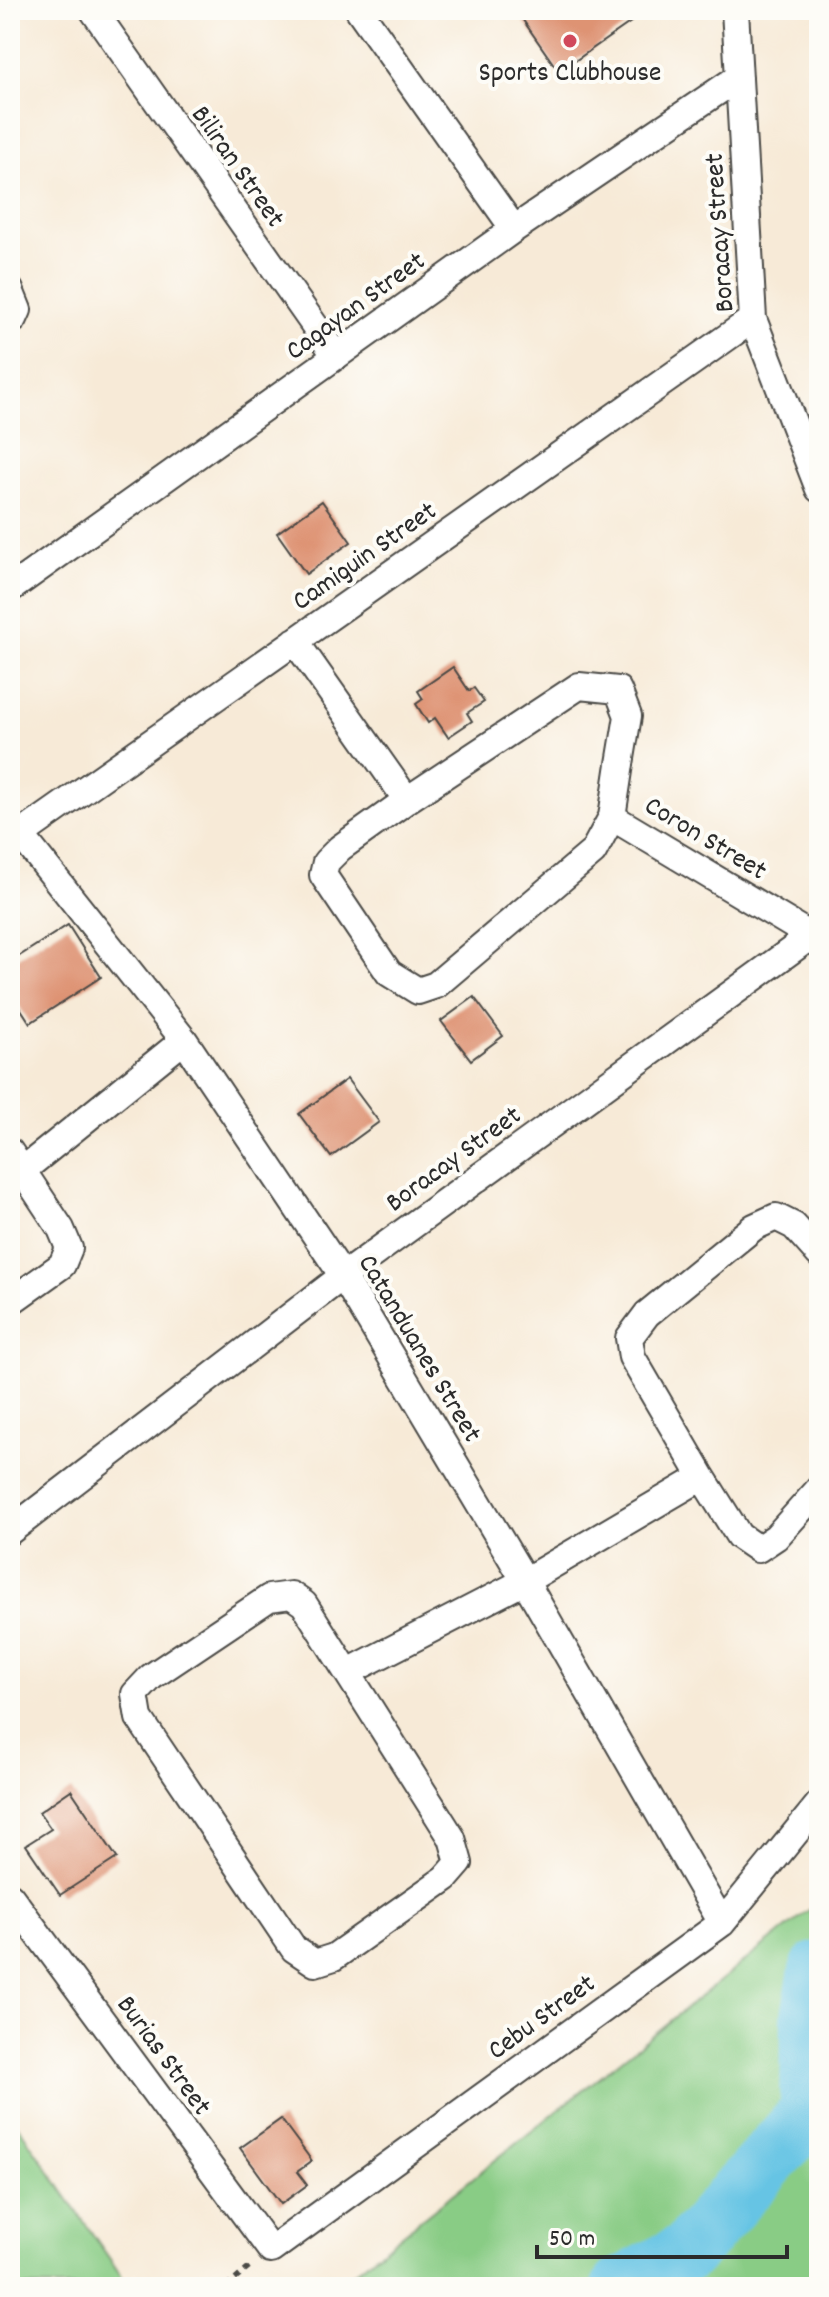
<svg xmlns="http://www.w3.org/2000/svg" width="829" height="2297" font-family="Dekko,sans-serif">
  <style>
    .green { fill: #89cc85; stroke: #5a7c58; stroke-width: 2 }
    .lines { fill: none; stroke-linecap: round; stroke-linejoin: round }
    .river { stroke: #66c4e4; stroke-width: 60 }
    .building { fill: #de9373 }
    .street-casing { stroke: #4a4845; stroke-width: 30 }
    .path { stroke: #4a4845; stroke-width: 5; stroke-dasharray: 6 6; stroke-linecap: butt }
    .street { stroke: #fff; stroke-width: 26 }
    .poi-dot { fill: #d1495b; stroke: #fdfcf7; stroke-width: 3 }
    .labels { text-anchor: middle; stroke-width: 8; stroke-linejoin: round; paint-order: stroke }
    .poi-label { font-size: 28px; fill: #2b2b2b; stroke: #fdfcf7 }
    .street-label { font-size: 28px; fill: #2b2b2b; stroke: #fdfcf7 }
  </style>
  <rect width="100%" height="100%" fill="#fdfcf7"/>
  <filter id="ink" filterUnits="userSpaceOnUse"><feTurbulence type="fractalNoise" baseFrequency=".0125" numOctaves="2"/><feDisplacementMap in="SourceGraphic" scale="16" xChannelSelector="R" yChannelSelector="G"/><feConvolveMatrix kernelMatrix="1 2 1 2 8 2 1 2 1" color-interpolation-filters="sRGB"/></filter>
  <filter id="wash" filterUnits="userSpaceOnUse"><feTurbulence type="fractalNoise" baseFrequency=".006" numOctaves="4" result="noise"/><feDisplacementMap in="SourceGraphic" scale="32" xChannelSelector="R" yChannelSelector="G"/><feGaussianBlur stdDeviation="1.8" result="paint"/><feColorMatrix in="noise" values="0 0 0 0 0 0 0 0 0 0 0 0 0 0 0 0 0 1.4 0 .05"/><feComposite in="paint" operator="in"/></filter>
  <g filter="url(#wash)">
    <rect width="100%" height="100%" fill="#f7ead7"/>
    <!-- green -->
    <path class="green" d="M819 1902V2287H336Z
      M10 2114 129 2287H10Z"/>
    <g class="lines">
      <!-- river -->
      <path class="river" d="M622 2287 687 2252 810 2112 811 2017 819 1971"/>
    </g>
    <g id="blocks">
      <!-- building -->
      <path class="building" d="M516 10H648L559 72Z
        M322 501 351 542 306 574 277 533Z
        M453 667 469 691 474 688 484 702 467 713 472 721 448 737 435 718 428 723 416 704 423 699 418 691Z
        M68 925 101 977 30 1023 10 992V962Z
        M474 997 503 1036 471 1060 441 1021Z
        M347 1079 379 1122 331 1157 299 1114Z
        M71 1790 117 1858 60 1895 26 1845 51 1829 39 1812Z
        M281 2119 312 2161 297 2172 307 2185 281 2204 240 2148Z"/>
    </g>
  </g>
  <g filter="url(#ink)">
    <use href="#blocks" fill-opacity="0" stroke="#4a4845" stroke-width="2"/>
    <g class="lines">
      <defs>
        <path id="street" d="M93 10 336 356
          M359 10 514 229
          M735 10 753 319 819 489
          M10 290 18 310 14 319 10 321
          M10 589 514 229 739 77
          M295 641 407 800
          M579 686 618 690 628 716 620 764 612 817 593 852 436 985 418 991 389 973 323 875 326 862 340 848 407 800Z
          M612 817 811 936 819 944
          M21 835 184 1040 343 1276 525 1581 722 1923
          M10 842 753 319
          M10 1152 61 1229 69 1248 62 1265 10 1302
          M23 1170 184 1040
          M819 1254 794 1226 776 1217 754 1227 647 1314 629 1338 632 1357 702 1477 739 1536 758 1549 776 1537 819 1489
          M10 1531 343 1276 811 936 819 925
          M291 1595 304 1604 452 1838 459 1863 446 1878 334 1957 315 1963 294 1949 139 1718 135 1694 151 1677 269 1598Z
          M348 1672 525 1581 702 1477
          M10 1896 271 2250 722 1923 819 1804"/>
      </defs>
      <!-- street casing -->
      <use href="#street" class="street-casing"/>
      <!-- path -->
      <path class="path" d="M226 2287 250 2267"/>
      <!-- street -->
      <use href="#street" class="street"/>
    </g>
  </g>
  <!-- markers -->
  <circle class="poi-dot" cx="570" cy="41" r="8"/>
  <g class="labels">
    <!-- poi labels -->
    <g class="poi-label">
      <text x="570" y="80">Sports Clubhouse</text>
    </g>
    <!-- street labels -->
    <g class="street-label">
      <text transform="translate(240 165) rotate(55)" y="10">Biliran Street</text>
      <text transform="translate(717 233) rotate(-94)" y="10">Boracay Street</text>
      <text transform="translate(354 304) rotate(-36)" y="10">Cagayan Street</text>
      <text transform="translate(363 554) rotate(-35)" y="10">Camiguin Street</text>
      <text transform="translate(707 836) rotate(31)" y="10">Coron Street</text>
      <text transform="translate(452 1157) rotate(-36)" y="10">Boracay Street</text>
      <text transform="translate(422 1347) rotate(59)" y="10">Catanduanes Street</text>
      <text transform="translate(540 2015) rotate(-36)" y="10">Cebu Street</text>
      <text transform="translate(166 2054) rotate(54)" y="10">Burias Street</text>
    </g>
  </g>
  <!-- margin -->
  <rect width="829" height="2297" fill="none" stroke="#fdfcf7" stroke-width="40"/>
  <!-- scale -->
  <path d="M537 2245v12h250v-12" fill="none" stroke="#2b2b2b" stroke-width="4"/>
  <text x="549" y="2245" font-size="24" fill="#2b2b2b" stroke="#fdfcf7" stroke-width="6" paint-order="stroke">50 m</text>
</svg>
